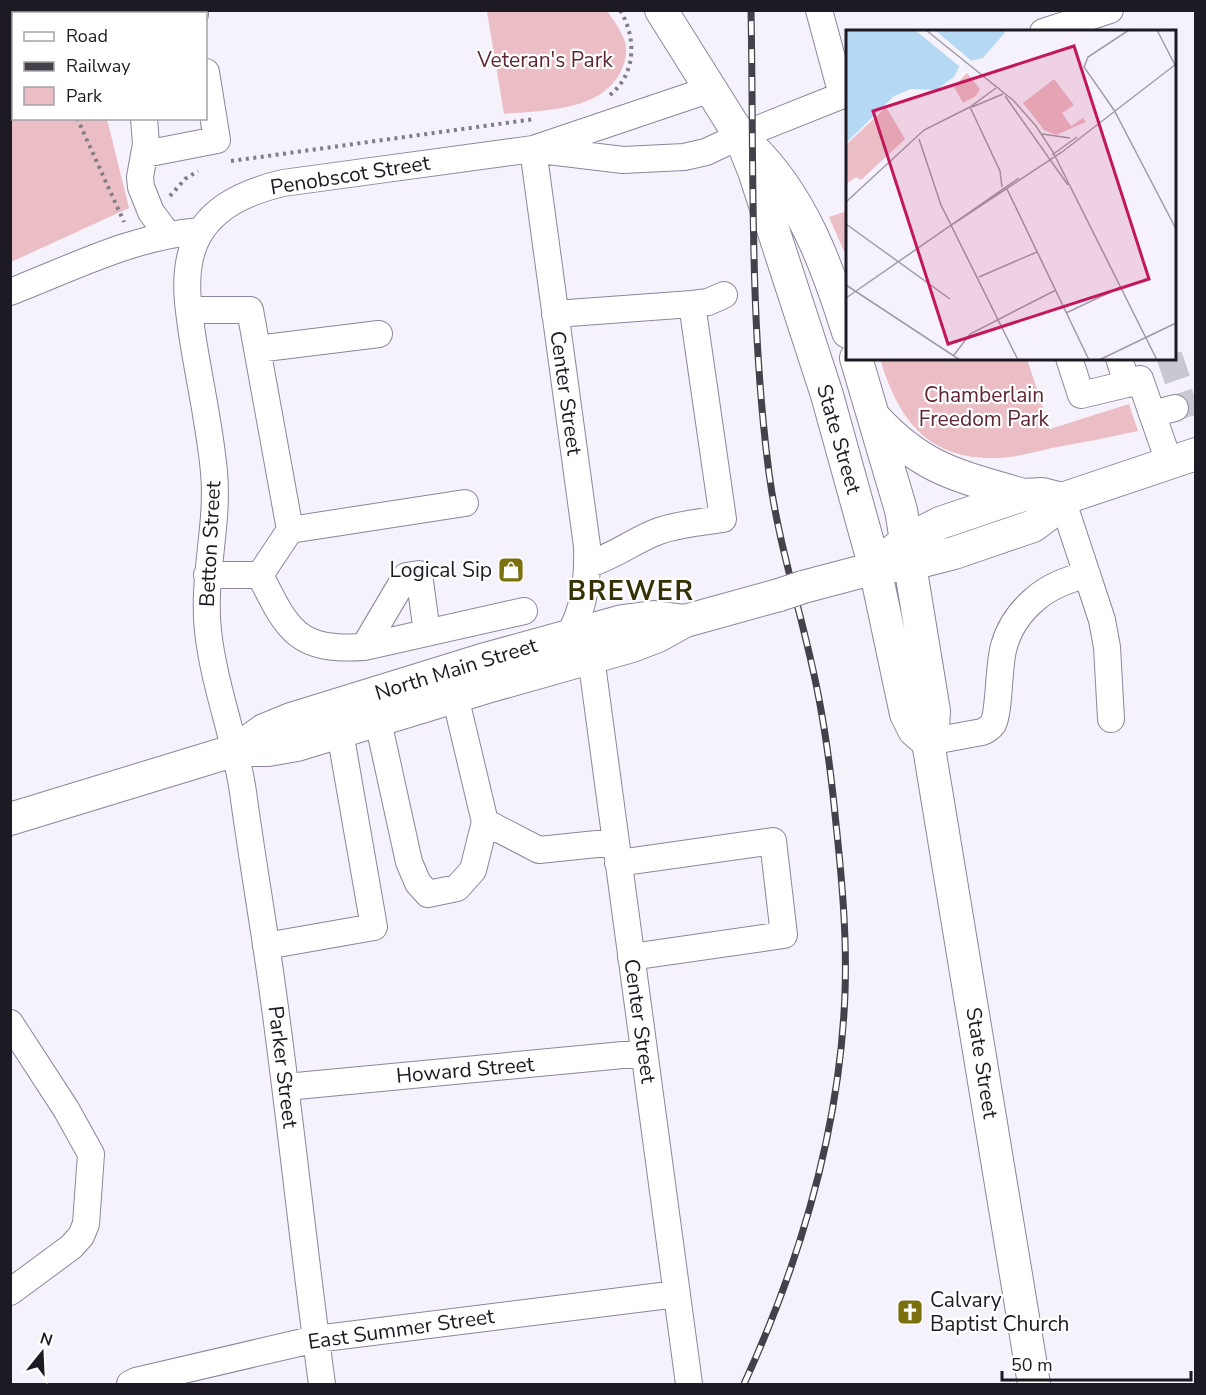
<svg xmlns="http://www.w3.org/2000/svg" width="1206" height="1395" font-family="'Nunito Sans',sans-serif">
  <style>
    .green { fill: #ebbdc4 }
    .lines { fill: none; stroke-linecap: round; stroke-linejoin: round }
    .minor-tunnel { stroke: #cbc7d1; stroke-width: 26; stroke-dasharray: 26 13; stroke-linecap: butt }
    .minor-casing { stroke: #8e849b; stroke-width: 28 }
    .major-casing { stroke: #8e849b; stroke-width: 34 }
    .path { stroke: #817d86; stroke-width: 4; stroke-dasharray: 3 4.5; stroke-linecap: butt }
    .minor { stroke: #fff; stroke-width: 26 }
    .major { stroke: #fff; stroke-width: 32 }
    .rail-casing { stroke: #45414a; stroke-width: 7 }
    .rail { stroke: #fff; stroke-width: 4.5; stroke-dasharray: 14; stroke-linecap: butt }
    .major-bridge-casing { stroke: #8e849b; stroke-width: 34; stroke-linecap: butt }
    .major-bridge { stroke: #fff; stroke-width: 32 }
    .labels { text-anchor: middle; stroke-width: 4.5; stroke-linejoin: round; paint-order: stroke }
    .park-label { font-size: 21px; fill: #5e2533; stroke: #fff }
    .street-label { font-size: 21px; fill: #1e1a23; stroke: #fff }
    .poi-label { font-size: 21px; fill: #1e1a23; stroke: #fff; text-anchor: end }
    .district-label { font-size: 27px; font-weight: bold; letter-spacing: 1.5px; fill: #363005; stroke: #fff }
    .inset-road { fill: none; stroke: #a09ca5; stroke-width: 1.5 }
    .view { fill: #c2185b; fill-opacity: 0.15; stroke: #c2185b; stroke-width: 3 }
    .inset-edge { fill: none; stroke: #1e1a23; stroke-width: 3 }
  </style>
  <rect width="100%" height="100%" fill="#f6f2fc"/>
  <!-- green -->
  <path class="green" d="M489 11H607C613 19 620 29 624 39 628 49 626 61 621 71 601 112 543 110 504 114L487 12Z
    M13 27 14 118 107 119 129 208 11 262 10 29Z
    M847 211H848L847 258 829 217Z
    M880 359H1027L1050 429 1129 404 1138 431C1109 437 1081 443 1052 448 1031 453 1010 459 989 458 924 457 897 415 880 359Z"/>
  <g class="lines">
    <!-- minor-tunnel -->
    <path class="minor-tunnel" d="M1161 372 1196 360
      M1175 408 1196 401"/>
    <defs>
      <path id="minor" d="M195 10V14
        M819 10 842 95
        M151 14 175 10
        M1043 32 1110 10
        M144 118 146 144 140 177 141 187 151 212 168 235
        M533 149 587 546C588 578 585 607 569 635
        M540 150 623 160 684 157 706 152 740 136 848 93
        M145 154 217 140 206 72
        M10 292C72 268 134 236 200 231
        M189 310H250L290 530 260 575C288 631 297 651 364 647L524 611
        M555 314 692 304 708 302 724 295
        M257 349 379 334
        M1069 358 1081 395 1127 384
        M1119 358 1127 384 1140 379 1169 462
        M1152 414 1175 408
        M1062 499 1102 620 1107 647 1111 719
        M290 530 465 503
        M588 564C614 557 634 540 659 531 679 524 702 522 723 519L692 304
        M207 575H260
        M364 647 406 576 419 574 427 633
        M591 657 689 1384
        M455 696 485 822 539 850 616 842
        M378 721 409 862 418 883 428 894 457 888 473 870 485 822
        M928 742 982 732C987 730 990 728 993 724 1000 710 998 666 1004 646 1009 628 1020 612 1034 600 1049 586 1068 580 1087 574
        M618 863 773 841 784 935 631 957
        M266 946 374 927 340 732
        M10 1023 66 1109 91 1154 86 1224 81 1236 71 1247 10 1292
        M286 1087 644 1053
        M130 1384 136 1381 316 1339 677 1294
        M322 1384C304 1254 291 1123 273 993 264 926 252 859 243 792 235 737 214 686 208 631 202 577 219 525 214 472 210 428 200 384 193 340 189 313 184 285 190 258 200 212 241 193 283 183L533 149 711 89"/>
      <path id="major" d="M661 10 740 136 754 171 827 395 875 568 906 714 914 730 928 742
        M749 145C801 194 827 265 848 332
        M856 358 901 510 934 711 933 727 928 742 1034 1384
        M875 418C923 470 959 476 1023 495
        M891 553 907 540 940 523 1023 495 1042 494 1062 499 1196 454
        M803 587 875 568 911 564 954 553 1033 526 1049 514 1062 499
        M236 750 264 730 291 719 482 660 623 621 654 617 685 621
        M10 819 236 750H268L297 745 487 687 632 646 658 636 685 621 779 595"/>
    </defs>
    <!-- minor casing -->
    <use href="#minor" class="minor-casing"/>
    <!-- major casing -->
    <use href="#major" class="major-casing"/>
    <!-- path -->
    <path class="path" d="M10 57 14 55
      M610 95C636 74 637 38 620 10
      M77 118 124 222
      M231 161 535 119
      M170 196 185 179 198 171"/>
    <!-- minor -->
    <use href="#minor" class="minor"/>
    <!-- major -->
    <use href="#major" class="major"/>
    <defs>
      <path id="rail" d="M744 1384C800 1262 840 1128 845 993 847 936 842 880 836 824 832 782 827 741 819 699 805 623 779 550 769 473 749 320 754 164 751 10"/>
    </defs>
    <!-- rail casing -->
    <use href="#rail" class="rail-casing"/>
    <!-- rail -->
    <use href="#rail" class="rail"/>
    <defs>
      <path id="major-bridge" d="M779 595 803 587"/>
    </defs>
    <!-- major-bridge casing -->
    <use href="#major-bridge" class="major-bridge-casing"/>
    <!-- major-bridge -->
    <use href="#major-bridge" class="major-bridge"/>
  </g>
  <!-- icons -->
  <defs>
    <symbol id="shop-square" viewBox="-11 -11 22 22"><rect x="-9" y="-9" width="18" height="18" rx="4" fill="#7b6f0e" stroke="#fff"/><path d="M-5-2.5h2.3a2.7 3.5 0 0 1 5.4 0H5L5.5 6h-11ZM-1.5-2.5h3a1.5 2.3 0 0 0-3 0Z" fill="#fff"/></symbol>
    <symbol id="church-square" viewBox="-11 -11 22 22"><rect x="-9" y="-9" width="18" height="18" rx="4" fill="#7b6f0e" stroke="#fff"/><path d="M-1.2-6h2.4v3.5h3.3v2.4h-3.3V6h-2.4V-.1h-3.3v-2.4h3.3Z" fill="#fff"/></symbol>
  </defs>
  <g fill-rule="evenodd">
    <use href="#shop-square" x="496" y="555" width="30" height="30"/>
    <use href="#church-square" x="895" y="1297" width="30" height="30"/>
  </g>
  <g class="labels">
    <!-- park labels -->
    <g class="park-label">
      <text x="545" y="67">Veteran's Park</text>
      <text x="984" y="402">Chamberlain<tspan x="984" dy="24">Freedom Park</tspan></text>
    </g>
    <!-- street labels -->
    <g class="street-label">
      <text transform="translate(350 175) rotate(-9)" y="7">Penobscot Street</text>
      <text transform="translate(566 393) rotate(82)" y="7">Center Street</text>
      <text transform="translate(839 439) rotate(74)" y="7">State Street</text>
      <text transform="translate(210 544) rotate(-87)" y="7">Betton Street</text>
      <text transform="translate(456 669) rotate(-17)" y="7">North Main Street</text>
      <text transform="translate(640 1021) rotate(82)" y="7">Center Street</text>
      <text transform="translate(982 1063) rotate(81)" y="7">State Street</text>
      <text transform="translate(283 1067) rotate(83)" y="7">Parker Street</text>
      <text transform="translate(465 1070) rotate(-5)" y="7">Howard Street</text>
      <text transform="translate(401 1329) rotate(-8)" y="7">East Summer Street</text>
    </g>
    <!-- poi labels -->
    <g class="poi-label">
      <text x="492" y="577">Logical Sip</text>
      <text x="930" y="1307" text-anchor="start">Calvary<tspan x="930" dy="24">Baptist Church</tspan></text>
    </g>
    <!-- district labels -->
    <g class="district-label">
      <text x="631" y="600">BREWER</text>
    </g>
  </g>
  <!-- overview -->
  <g transform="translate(846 30)">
    <rect width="330" height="330" fill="#f6f2fc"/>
    <path d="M121 43 134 59 130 66 117 73 108 57ZM208 49 228 75 216 83 225 96 237 88 240 92 210 105 198 100 177 73ZM40 77 59 109 15 150 10 147 0 154V115Z" fill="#ebbdc4"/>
    <path d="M0 0H161L137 28 115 33 108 47 90 60 65 59 48 66 0 113Z" fill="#b5d8f4"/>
    <path d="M69 0H89L128 33 114 37Z" fill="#f6f2fc"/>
    <path class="inset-road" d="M80 0 168 71 190 96 207 122 311 330M283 0 242 27 238 37 268 80 330 199M311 0 330 37M159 66 222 155M124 77 154 141 156 157M126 77 157 64M196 104 224 108M73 109 95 175 172 330M206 125 231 107M161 159 243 330M0 172 78 100 124 77 150 58M0 194 104 269M107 194 216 122 330 34M133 247 191 222M0 255 114 330M0 268 173 148M220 283 275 257M108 325 124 304 210 260M253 330 330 293"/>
    <path class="view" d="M228 16 303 249 102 314 27 81Z"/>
    <rect width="330" height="330" class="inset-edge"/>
  </g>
  <!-- border -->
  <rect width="1206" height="1395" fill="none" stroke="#1e1a23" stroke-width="24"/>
  <!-- legend -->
  <rect x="12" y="12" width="195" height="108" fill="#ffffff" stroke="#a5a3a7" stroke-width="1.5"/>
  <rect x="24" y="32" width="30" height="9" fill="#ffffff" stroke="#a5a3a7" stroke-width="1.5"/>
  <text x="66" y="42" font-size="18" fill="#1e1a23">Road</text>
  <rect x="24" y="62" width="30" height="9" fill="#45414a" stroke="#a5a3a7" stroke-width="1.5"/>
  <text x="66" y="72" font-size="18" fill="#1e1a23">Railway</text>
  <rect x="24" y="87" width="30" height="18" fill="#ebbdc4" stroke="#a5a3a7" stroke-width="1.5"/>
  <text x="66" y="102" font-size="18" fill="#1e1a23">Park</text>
  <!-- north arrow -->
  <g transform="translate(42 1353) rotate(18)" stroke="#ffffff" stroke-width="4.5" paint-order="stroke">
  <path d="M0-4.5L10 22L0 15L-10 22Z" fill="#1e1a23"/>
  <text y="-9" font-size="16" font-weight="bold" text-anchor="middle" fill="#1e1a23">N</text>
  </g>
  <!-- scale -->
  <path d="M1002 1371v9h189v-9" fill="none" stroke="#1e1a23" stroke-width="3"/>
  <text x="1011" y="1371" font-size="18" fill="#1e1a23" stroke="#ffffff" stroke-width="4.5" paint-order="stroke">50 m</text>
</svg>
